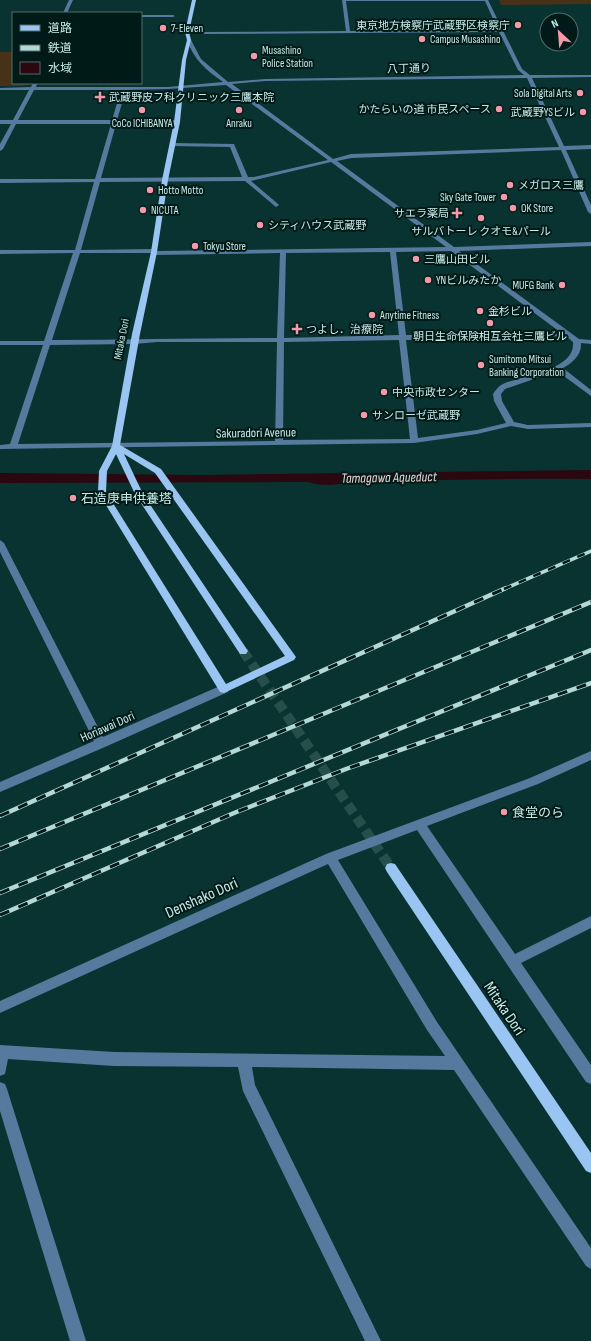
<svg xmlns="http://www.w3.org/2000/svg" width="591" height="1341" font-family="'Sofia Sans Condensed','Noto Sans JP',sans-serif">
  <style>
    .green { fill: #483217 }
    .water { fill: #2b0710 }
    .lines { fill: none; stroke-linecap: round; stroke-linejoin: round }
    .major-tunnel { stroke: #264f4c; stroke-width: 10; stroke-dasharray: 10 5.5; stroke-linecap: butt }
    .minor { fill: #567a9e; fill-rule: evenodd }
    .major { fill: #9ac5f2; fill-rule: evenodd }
    .rail-far1-casing { stroke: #b4d8d6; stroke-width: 3.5 }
    .rail-casing { stroke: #b4d8d6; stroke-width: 4.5 }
    .rail-far1 { stroke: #001a18; stroke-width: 2.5; stroke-dasharray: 8; stroke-linecap: butt }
    .rail { stroke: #001a18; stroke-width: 3; stroke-dasharray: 10; stroke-linecap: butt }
    .poi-dot { fill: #f39aa8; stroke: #001a18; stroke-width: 1.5 }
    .labels { text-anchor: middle; stroke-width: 4; stroke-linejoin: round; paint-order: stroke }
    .far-poi-label { font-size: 11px; fill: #c7ebe8; stroke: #001a18; text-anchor: start }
    .far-street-label { font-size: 11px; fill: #c7ebe8; stroke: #001a18 }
    .street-label { font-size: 13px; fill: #c7ebe8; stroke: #001a18 }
    .poi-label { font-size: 13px; fill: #c7ebe8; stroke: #001a18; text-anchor: start }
    .water-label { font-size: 14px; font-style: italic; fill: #f1d1d5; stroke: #001a18 }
    .near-street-label { font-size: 16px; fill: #c7ebe8; stroke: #001a18 }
  </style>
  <rect width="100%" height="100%" fill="#093331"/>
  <!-- green -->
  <path class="green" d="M499 0H591V4L501 5Z
    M0 52H13V83L30 84 21 86H0Z"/>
  <!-- water -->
  <path class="water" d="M591 470V479C517 478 442 480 368 481 347 481 329 489 308 482L0 483V473L200 475Z"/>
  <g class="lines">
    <!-- major-tunnel -->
    <path class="major-tunnel" d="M243 651 391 868"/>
    <!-- minor -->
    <path class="minor" d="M69 0H73L67 13H63Z
      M342 0H488L522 69 530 75H591V77L532 78 564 146 591 145V149L566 150 591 205V214L588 212 561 150 351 158 337 161 454 247 591 242V246L459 251 579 339 591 340V344L581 343C582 355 572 363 563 368L591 390V396L557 371 505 389 501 394 502 401 514 422 528 425 591 423V427L528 429 511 426 477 434 414 443 0 449V445L10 444 43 345H0V341H44L73 253 0 254V250H75L94 182 0 183V179H95L111 124H16L3 149 0 151V144L11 124H0V120H13L29 90H0V88L31 87 33 83 37 84 36 87H168L223 82C206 70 194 60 187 40L189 39 191 40 201 59 228 82 265 79 524 75 518 70 499 32 202 34 200 33 202 32 346 31ZM346 1H485L498 30 350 31ZM527 78 559 147 351 154 333 159 232 84 265 81ZM226 85 328 160 254 177H248L234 144 173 143 171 144V146L230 147 242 177 101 178 116 124H177L180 122 177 120H117L126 90 168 89ZM34 90H121L112 120H18ZM331 162 446 247 157 251 154 249 81 250 100 182 245 181 276 207 279 205 278 204 251 181ZM451 251 560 332 406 335 396 252ZM390 252 399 335 284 338 286 253ZM80 253H151L154 255 280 253 277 338C202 338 127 340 52 340ZM566 336 573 342C576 371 520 375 501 385 498 387 495 391 493 394L494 401 506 423 477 430 418 438 406 340ZM399 340 410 439 283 440 284 342ZM157 342H277L275 441 18 444 50 345 134 344Z
      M141 15H173L175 16 173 17H141Z
      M0 540 4 543 103 737 220 686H228L229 689 228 692 105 747 0 792V782L94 741 0 552Z
      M591 751V760L538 784 427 826 515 954 591 916V928L521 963 591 1065V1084L586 1082 417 830 338 860 437 1022 591 1248V1269L586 1266 454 1070 252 1067 255 1085 381 1341H365L243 1091 238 1067 114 1066 8 1059 5 1074 0 1076V1045L114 1052 445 1056 427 1030 328 864 0 1013V1001L326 854 530 778Z
      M0 1082 5 1084 7 1089 86 1341H70L0 1111Z"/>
    <!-- major -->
    <path class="major" d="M192 0H196L189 32 191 40 186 60 180 122 168 180 157 252 140 334 120 445 161 469 296 657 294 660 224 693 220 692 98 492 99 471 112 446 132 334 151 252 162 180 174 122 182 60 187 40 185 32ZM116 454 135 494 240 654H246L248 651 143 494 124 454 155 473 285 656 226 684 106 492 107 471Z
      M391 863 395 864 591 1153V1173L586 1171 387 872 385 868 387 864Z"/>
    <defs>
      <path id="rail-far1" d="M504 589 591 551"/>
      <path id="rail" d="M0 816 506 588
        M0 849 591 602
        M0 893 591 650
        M0 915 234 813 346 769 591 683"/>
    </defs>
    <!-- rail-far1 casing -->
    <use href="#rail-far1" class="rail-far1-casing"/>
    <!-- rail casing -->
    <use href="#rail" class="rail-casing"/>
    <!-- rail-far1 -->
    <use href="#rail-far1" class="rail-far1"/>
    <!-- rail -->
    <use href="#rail" class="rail"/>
  </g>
  <!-- markers -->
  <g class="poi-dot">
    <circle cx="518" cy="25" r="4"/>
    <circle cx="163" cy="28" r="4"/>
    <circle cx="422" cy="39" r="4"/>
    <circle cx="254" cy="56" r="4"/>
    <circle cx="580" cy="93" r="4"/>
    <path d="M98 91h4v4h4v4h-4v4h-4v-4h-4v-4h4z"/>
    <circle cx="499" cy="109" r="4"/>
    <circle cx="142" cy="110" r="4"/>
    <circle cx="239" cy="110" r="4"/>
    <circle cx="583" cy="112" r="4"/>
    <circle cx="510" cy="185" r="4"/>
    <circle cx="150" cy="190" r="4"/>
    <circle cx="504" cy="197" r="4"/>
    <circle cx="513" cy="208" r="4"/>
    <circle cx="143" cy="210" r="4"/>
    <path d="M455 207h4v4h4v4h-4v4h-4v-4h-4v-4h4z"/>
    <circle cx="481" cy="218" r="4"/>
    <circle cx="260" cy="225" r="4"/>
    <circle cx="195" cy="246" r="4"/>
    <circle cx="416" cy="259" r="4"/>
    <circle cx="428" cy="280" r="4"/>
    <circle cx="562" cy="285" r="4"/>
    <circle cx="480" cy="311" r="4"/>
    <circle cx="372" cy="315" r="4"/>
    <circle cx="490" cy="323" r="4"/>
    <path d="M295 323h4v4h4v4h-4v4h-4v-4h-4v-4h4z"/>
    <circle cx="481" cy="365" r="4"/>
    <circle cx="384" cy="392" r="4"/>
    <circle cx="364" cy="415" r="4"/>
    <circle cx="73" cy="498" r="4"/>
    <circle cx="504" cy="812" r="4"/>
  </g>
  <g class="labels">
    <!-- far-poi labels -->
    <g class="far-poi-label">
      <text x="510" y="29" text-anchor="end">東京地方検察庁武蔵野区検察庁</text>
      <text x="171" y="32">7-Eleven</text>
      <text x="430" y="43">Campus Musashino</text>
      <text x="262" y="54">Musashino<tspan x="262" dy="13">Police Station</tspan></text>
      <text x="572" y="97" text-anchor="end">Sola Digital Arts</text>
      <text x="109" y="101">武蔵野皮フ科クリニック三鷹本院</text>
      <text x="491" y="113" text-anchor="end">かたらいの道 市民スペース</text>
      <text x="575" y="116" text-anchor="end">武蔵野YSビル</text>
      <text x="142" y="127" text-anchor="middle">CoCo ICHIBANYA</text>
      <text x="239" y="127" text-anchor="middle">Anraku</text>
      <text x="518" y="189">メガロス三鷹</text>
      <text x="158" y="194">Hotto Motto</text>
      <text x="496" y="201" text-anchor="end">Sky Gate Tower</text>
      <text x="521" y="212">OK Store</text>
      <text x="151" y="214">NICUTA</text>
      <text x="449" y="217" text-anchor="end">サエラ薬局</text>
      <text x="268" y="229">シティハウス武蔵野</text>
      <text x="481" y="235" text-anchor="middle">サルバトーレ クオモ&amp;パール</text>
      <text x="203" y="250">Tokyu Store</text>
      <text x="424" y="263">三鷹山田ビル</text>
      <text x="436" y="284">YNビルみたか</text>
      <text x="554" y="289" text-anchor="end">MUFG Bank</text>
      <text x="488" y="315">金杉ビル</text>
      <text x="380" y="319">Anytime Fitness</text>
      <text x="306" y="333">つよし．治療院</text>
      <text x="490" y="340" text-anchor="middle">朝日生命保険相互会社三鷹ビル</text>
      <text x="489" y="363">Sumitomo Mitsui<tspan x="489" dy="13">Banking Corporation</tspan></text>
      <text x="392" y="396">中央市政センター</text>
      <text x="372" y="419">サンローゼ武蔵野</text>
    </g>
    <!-- far-street labels -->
    <g class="far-street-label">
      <text transform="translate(409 68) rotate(-1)" y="4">八丁通り</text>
      <text transform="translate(121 339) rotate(-79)" y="4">Mitaka Dori</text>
    </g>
    <!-- street labels -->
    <g class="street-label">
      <text transform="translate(256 432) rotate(-1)" y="5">Sakuradori Avenue</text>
      <text transform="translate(107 726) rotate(-24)" y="5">Horiawai Dori</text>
    </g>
    <!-- poi labels -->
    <g class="poi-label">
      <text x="81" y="503">石造庚申供養塔</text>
      <text x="512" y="817">食堂のら</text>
    </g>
    <!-- water labels -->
    <g class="water-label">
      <text transform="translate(389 477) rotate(-1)" y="5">Tamagawa Aqueduct</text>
    </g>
    <!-- near-street labels -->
    <g class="near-street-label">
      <text transform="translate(201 897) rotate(-24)" y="6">Denshako Dori</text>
      <text transform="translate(505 1008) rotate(56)" y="6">Mitaka Dori</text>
    </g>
  </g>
  <!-- legend -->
  <rect x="12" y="12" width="130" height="72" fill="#001a18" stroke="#506e6b"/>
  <rect x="20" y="25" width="20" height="6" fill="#9ac5f2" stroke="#506e6b"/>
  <text x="48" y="32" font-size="12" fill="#c7ebe8">道路</text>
  <rect x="20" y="45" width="20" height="6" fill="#b4d8d6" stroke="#506e6b"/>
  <text x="48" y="52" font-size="12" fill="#c7ebe8">鉄道</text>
  <rect x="20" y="62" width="20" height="12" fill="#2b0710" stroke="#506e6b"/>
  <text x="48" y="72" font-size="12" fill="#c7ebe8">水域</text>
  <!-- north arrow -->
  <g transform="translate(559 32) rotate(334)"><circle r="19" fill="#001a18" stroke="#506e6b"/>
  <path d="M0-3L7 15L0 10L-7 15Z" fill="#f39aa8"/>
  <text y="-6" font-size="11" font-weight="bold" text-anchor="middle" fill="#c7ebe8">N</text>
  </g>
</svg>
